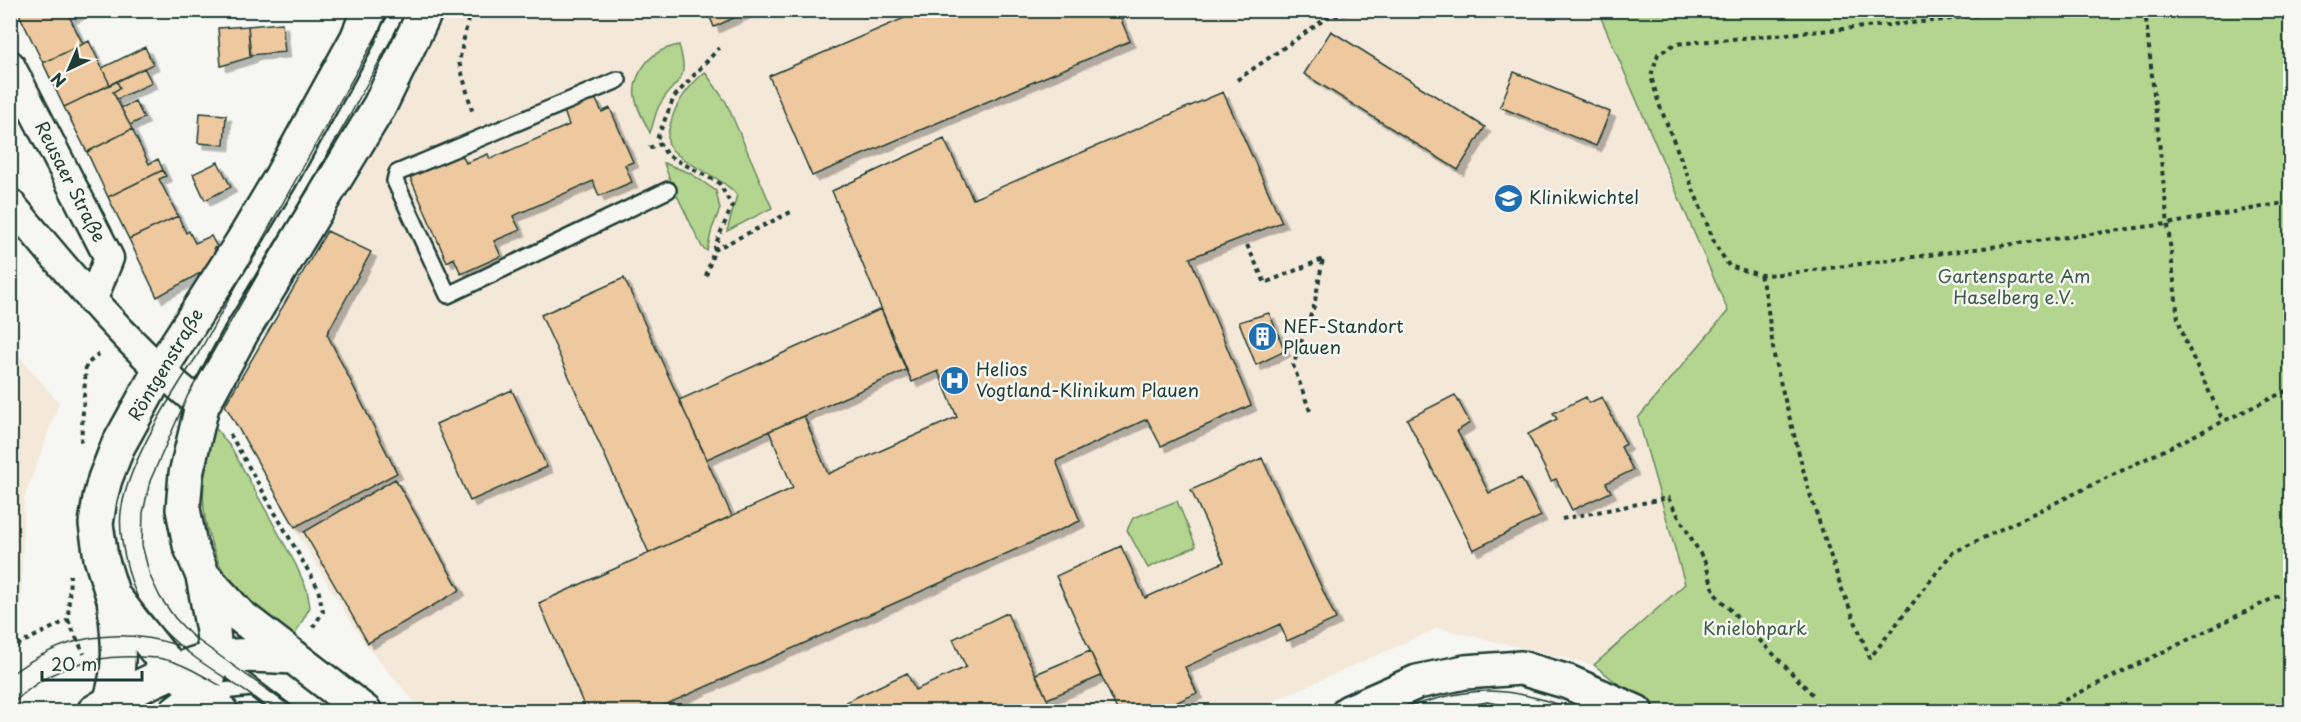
<svg xmlns="http://www.w3.org/2000/svg" width="2301" height="722" font-family="'Playpen Sans',sans-serif">
  <style>
    .built { fill: #f4e8d9 }
    .green { fill: #b4d58f; stroke: #6a8962; stroke-width: 1.5 }
    .building { fill: #eec89e; stroke: #1f3d34; stroke-width: 1.5; filter: url(#shadow) }
    .lines { fill: none; stroke-linecap: round; stroke-linejoin: round }
    .service-casing { stroke: #1f3d34; stroke-width: 20 }
    .minor-casing { stroke: #1f3d34; stroke-width: 33 }
    .tertiary-casing { stroke: #1f3d34; stroke-width: 38 }
    .path { stroke: #1f3d34; stroke-width: 4; stroke-dasharray: 4.5 4.5; stroke-linecap: butt }
    .service { stroke: #f6f6f2; stroke-width: 15 }
    .minor { stroke: #f6f6f2; stroke-width: 28 }
    .tertiary { stroke: #f6f6f2; stroke-width: 33 }
    .tram { stroke: #1f3d34; stroke-width: 1.5 }
    .labels { text-anchor: middle; stroke-width: 5; stroke-linejoin: round; paint-order: stroke }
    .street-label { font-size: 18px; fill: #1f3d34; stroke: #f6f6f2 }
    .poi-label { font-size: 18px; fill: #1f3d34; stroke: #f6f6f2; text-anchor: start }
    .park-label { font-size: 18px; fill: #3d5b46; stroke: #f6f6f2 }
  </style>
  <defs>
    <filter id="shadow"><feDropShadow dx="5.5" dy="5.5" stdDeviation="0" flood-color="#0004"/></filter>
  </defs>
  <rect width="100%" height="100%" fill="#f6f6f2"/>
  <filter id="ink" filterUnits="userSpaceOnUse"><feTurbulence type="fractalNoise" baseFrequency=".0167" numOctaves="2"/><feDisplacementMap in="SourceGraphic" scale="12" xChannelSelector="R" yChannelSelector="G"/><feConvolveMatrix kernelMatrix="1 2 1 2 8 2 1 2 1" color-interpolation-filters="sRGB"/></filter>
  <g filter="url(#ink)">
    <!-- built -->
    <path class="built" d="M446 11H1598L1728 311 1638 418 1686 584 1594 665 1438 628 1251 711H422L365 644 296 532 225 405 393 119Z
      M10 345 59 403 24 499 21 608 11 616Z"/>
    <!-- green -->
    <path class="green" d="M1598 11H2290V711H1653L1594 665 1685 584 1638 418 1728 311Z
      M679 45C691 86 675 76 659 106 655 114 653 125 650 133 637 106 625 90 646 63 655 52 665 48 679 45Z
      M705 72 726 102 772 208 727 231 737 195C721 175 678 163 669 145 666 138 669 129 671 122 676 102 690 85 705 72Z
      M664 163 690 173 716 191 720 209 712 229 707 251 702 247 671 183Z
      M214 426 232 449 296 565 307 590 310 607 292 640C274 624 252 610 236 593 230 586 226 576 222 569 196 517 201 481 214 426Z
      M1177 501 1196 546 1148 568 1127 530 1133 518Z"/>
    <!-- building -->
    <path class="building" d="M17 10H76L78 14 70 18 83 44 43 63Z
      M707 10H751L714 27Z
      M923 10H1117L1130 41 812 176 769 76Z
      M282 23 285 52 250 55 248 26Z
      M248 26 251 57 221 66 218 28Z
      M1331 31 1485 127 1458 170 1304 74Z
      M89 41 110 85 64 107 43 63Z
      M145 47 153 64 110 85 102 68Z
      M144 68 152 83 117 99 113 92 120 88 117 81Z
      M1514 72 1610 112 1596 146 1500 107Z
      M117 81 120 88 113 92 132 129 87 152 64 107Z
      M1223 92 1282 222 1190 258 1251 405 1161 446 1147 419 1056 461 1080 521 649 712H587L539 603 793 488 769 431 804 416 828 474 957 417 938 371 912 382 832 191 944 139 973 199Z
      M595 98 602 112 610 108 633 162 625 165 632 182 599 196 593 181 513 216 520 230 494 241 501 256 461 274 454 258 447 262 410 177 462 155 466 163 488 154 490 159 569 125 564 111Z
      M135 101 144 118 130 125 121 108Z
      M200 113 226 115 224 145 198 143Z
      M132 129 149 164 158 159 163 170 108 197 87 152Z
      M218 162 231 187 205 200 193 174Z
      M163 170 166 176 159 179 178 216 129 239 108 197Z
      M178 216 186 233 189 231 195 243 211 236 217 247 214 248 219 258 213 266 157 297 129 239Z
      M327 231 371 252 327 334 397 473 295 527 225 405Z
      M624 278 732 516 649 553 541 315Z
      M881 309 906 370 707 459 679 400Z
      M1269 313 1285 351 1256 365 1239 322Z
      M512 390 547 467 470 501 436 424Z
      M1455 395 1470 423 1457 431 1489 493 1521 478 1541 516 1473 550 1407 419Z
      M1586 397 1589 403 1602 397 1626 444 1621 447 1633 470 1606 483 1611 492 1572 510 1556 479 1551 481 1528 434 1557 419 1553 413Z
      M1262 458 1336 619 1287 641 1280 624 1185 667 1197 693 1156 712H1118L1056 576 1121 546 1145 598 1224 562 1191 490Z
      M395 479 460 590 368 643 304 532Z
      M1007 613 1053 712H850L846 702 907 673 915 690 966 667 953 639Z
      M1090 651 1101 676 1047 699 1036 674Z"/>
    <g class="lines">
      <defs>
        <path id="service" d="M618 80 397 173 395 181 448 295 668 190
          M218 661 285 712
          M202 693 252 688"/>
        <path id="minor" d="M10 65 109 258 92 301
          M10 203C70 275 128 347 202 406"/>
        <path id="tertiary" d="M203 576 239 615 365 712
          M110 702C123 664 118 637 114 598
          M94 712C126 692 176 667 212 659 239 653 267 656 294 657
          M176 712 199 694 208 678 215 653 213 631 203 576 190 545 183 509 186 474 202 406 242 332 380 105 426 10
          M221 712 162 658 113 596 101 558 96 524 100 498 105 479 118 446 160 370 243 241 280 179 357 39 369 10
          M1349 712 1417 682 1465 672 1521 668 1568 682 1636 712"/>
      </defs>
      <!-- service casing -->
      <use href="#service" class="service-casing"/>
      <!-- minor casing -->
      <use href="#minor" class="minor-casing"/>
      <!-- tertiary casing -->
      <use href="#tertiary" class="tertiary-casing"/>
      <!-- path -->
      <path class="path" d="M470 10 459 62 473 114
        M1399 10 1436 16 1446 10
        M2014 10 1944 20 1675 44 1658 54 1651 76 1659 104 1715 244 1729 266 1760 275 1783 274 2167 224 2290 202
        M2145 10 2178 319 2186 343 2223 421
        M1237 80 1328 17 1366 10
        M649 148 660 144
        M1247 245 1265 283 1323 259
        M714 250 793 211
        M1760 275 1766 296 1775 362 1808 488 1841 587 1870 658 1952 553 2290 389
        M706 276 717 241 732 206 719 183 667 155 657 139 674 97 719 48
        M1310 411 1293 365 1314 306 1323 259
        M230 434 318 588 323 612 311 630
        M81 442 86 365 99 354
        M1562 519 1668 498 1705 562 1715 594 1814 696
        M68 620 84 654
        M10 651 21 643 68 620 70 575
        M2040 712 2290 590"/>
      <!-- service -->
      <use href="#service" class="service"/>
      <!-- minor -->
      <use href="#minor" class="minor"/>
      <!-- tertiary -->
      <use href="#tertiary" class="tertiary"/>
      <!-- tram -->
      <path class="tram" d="M10 675C62 636 115 626 177 645
        M10 706C46 669 89 654 140 657 147 658 155 657 163 659 183 663 203 676 221 686
        M273 712C237 682 194 663 162 629 156 622 147 613 142 605 129 584 118 536 121 512 127 465 171 395 197 356L391 10
        M298 712 192 636 175 618 160 597 150 576 142 545 143 513 150 481 188 395 349 117 407 10
        M1396 712C1421 702 1460 691 1487 691 1516 690 1555 703 1583 712
        M1438 712 1487 702 1537 712"/>
    </g>
  </g>
  <!-- icons -->
  <defs>
    <symbol id="school-disc" viewBox="-11 -11 22 22"><circle r="9.5" fill="#1f6fb2" stroke="#f6f6f2"/><path d="M0-5L7-2L0 1L-7-2ZM-4 1L0 2.5L4 1V4Q0 6-4 4Z" fill="#fff"/></symbol>
    <symbol id="building-disc" viewBox="-11 -11 22 22"><circle r="9.5" fill="#1f6fb2" stroke="#f6f6f2"/><path d="M-4-6H4V6H1V3H-1V6H-4ZM-2.5-4.3h1.7v1.8h-1.7ZM.8-4.3h1.7v1.8H.8ZM-2.5-1h1.7V.8h-1.7ZM.8-1h1.7V.8H.8Z" fill="#fff"/></symbol>
    <symbol id="hospital-disc" viewBox="-11 -11 22 22"><circle r="9.5" fill="#1f6fb2" stroke="#f6f6f2"/><path d="M-5-5h3v3.5h4V-5h3V5h-3V1.5h-4V5h-3Z" fill="#fff"/></symbol>
  </defs>
  <g fill-rule="evenodd">
    <use href="#school-disc" x="1492" y="182" width="33" height="33"/>
    <use href="#building-disc" x="1246" y="320" width="33" height="33"/>
    <use href="#hospital-disc" x="938" y="364" width="33" height="33"/>
  </g>
  <g class="labels">
    <!-- street labels -->
    <g class="street-label">
      <text transform="translate(70 182) rotate(63)" y="6">Reusaer Straße</text>
      <text transform="translate(166 365) rotate(-59)" y="6">Röntgenstraße</text>
    </g>
    <!-- poi labels -->
    <g class="poi-label">
      <text x="1529" y="204">Klinikwichtel</text>
      <text x="1283" y="333">NEF-Standort<tspan x="1283" dy="21">Plauen</tspan></text>
      <text x="976" y="376">Helios<tspan x="976" dy="21">Vogtland-Klinikum Plauen</tspan></text>
    </g>
    <!-- park labels -->
    <g class="park-label">
      <text x="2014" y="283">Gartensparte Am<tspan x="2014" dy="21">Haselberg e.V.</tspan></text>
      <text x="1755" y="635">Knielohpark</text>
    </g>
  </g>
  <!-- margin -->
  <rect width="2301" height="722" fill="none" stroke="#f6f6f2" stroke-width="36"/>
  <rect x="18" y="18" width="2265" height="686" fill="none" stroke="#1f3d34" stroke-width="2" filter="url(#ink)"/>
  <!-- north arrow -->
  <g transform="translate(69 69) rotate(224)" stroke="#f6f6f2" stroke-width="4.5" paint-order="stroke">
  <path d="M0-4.5L10 22L0 15L-10 22Z" fill="#1f3d34"/>
  <text y="-9" font-size="16" font-weight="bold" text-anchor="middle" fill="#1f3d34">N</text>
  </g>
  <!-- scale -->
  <path d="M42 671v9h100v-9" fill="none" stroke="#1f3d34" stroke-width="3"/>
  <text x="51" y="671" font-size="18" fill="#1f3d34" stroke="#f6f6f2" stroke-width="4.5" paint-order="stroke">20 m</text>
</svg>
